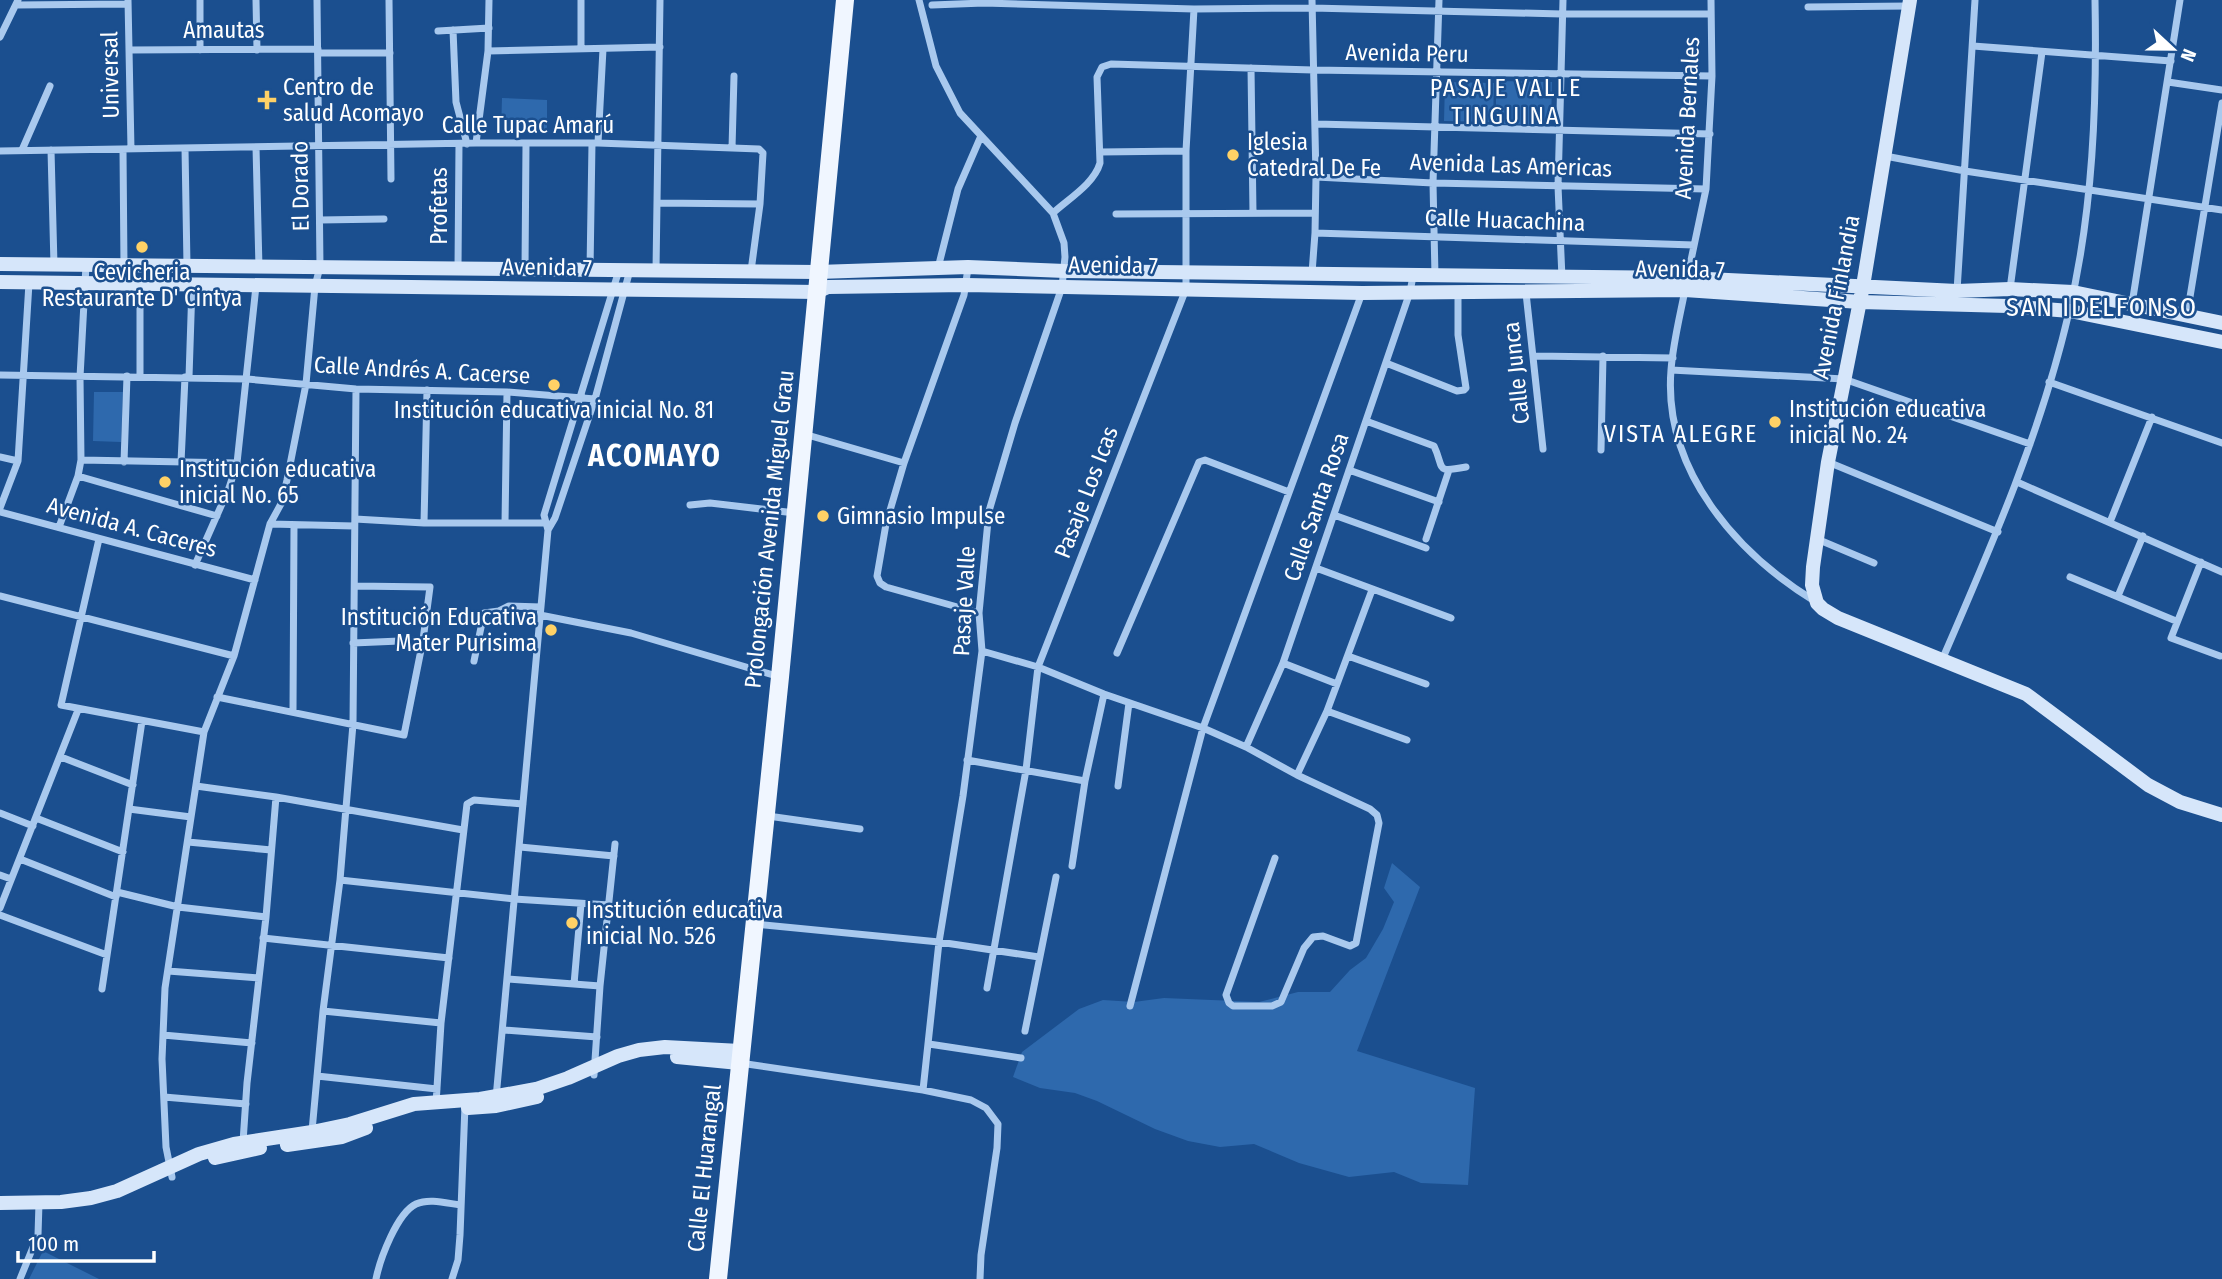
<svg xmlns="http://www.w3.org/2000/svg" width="2222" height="1279" font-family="'Fira Sans Condensed',sans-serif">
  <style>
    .green { fill: #2e69ad }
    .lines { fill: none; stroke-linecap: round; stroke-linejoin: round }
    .street { stroke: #a9c9ee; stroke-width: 7 }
    .secondary { stroke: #d6e6fa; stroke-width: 14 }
    .primary { stroke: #f0f6ff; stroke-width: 18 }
    .poi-dot { fill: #ffd166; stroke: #1b4f8f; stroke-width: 2.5 }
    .labels { text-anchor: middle; stroke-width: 5; stroke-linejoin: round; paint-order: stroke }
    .street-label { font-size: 23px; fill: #fff; stroke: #1b4f8f }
    .poi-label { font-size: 23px; fill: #fff; stroke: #1b4f8f; text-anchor: start }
    .neighbourhood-label { font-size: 24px; letter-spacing: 2px; fill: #fff; stroke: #1b4f8f }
    .quarter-label { font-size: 26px; letter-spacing: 2px; fill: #fff; stroke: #1b4f8f }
    .district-label { font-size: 30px; font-weight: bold; letter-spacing: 2px; fill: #fff; stroke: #1b4f8f }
  </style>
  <rect width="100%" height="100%" fill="#1b4f8f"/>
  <!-- green -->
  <path class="green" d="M1496 81 1552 82 1551 125 1496 124Z
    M1445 82 1494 83 1493 122 1444 121Z
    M502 98 547 100V133L501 132Z
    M94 392H123L121 442 93 441Z
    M1392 863 1420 887 1357 1051 1475 1088 1468 1185 1421 1183 1394 1172 1349 1177 1299 1163 1254 1144 1220 1147 1188 1141 1155 1129 1097 1101 1075 1093 1040 1088 1013 1077 1022 1052 1079 1009 1103 1000 1134 1002 1164 998 1259 1002 1298 992H1330L1350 970 1366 958 1383 929 1394 902 1384 888Z
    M43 1251 99 1279H29Z"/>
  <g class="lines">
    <!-- street -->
    <path class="street" d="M128 0 131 149
      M200 0V50
      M256 0 257 50
      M389 0 391 179
      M581 0V49
      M919 0 936 66 960 113 1053 213 1064 243 1065 257 1062 287 1015 423 989 511 979 613 982 651 963 796 939 942 923 1090
      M16 5 128 4
      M932 5 984 3 1194 9 1312 8 1562 14H1711
      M1808 7 1909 6
      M453 30 456 102 467 144
      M438 31 489 28
      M0 37 18 0
      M1973 46 2171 61
      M130 50 318 49
      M488 51 660 47
      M318 53H390
      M1251 68 1253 213
      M2168 82 2222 90
      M1316 124 1710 134
      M476 143 488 51 489 0
      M598 143 603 49
      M256 147 259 268
      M185 148 187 266
      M732 148 734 76
      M22 150 50 86
      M51 150 54 265
      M123 150 124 266
      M0 151 476 143H598L759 149 763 153 760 204 751 271
      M1100 152 1186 151
      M1885 156 1965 171 2222 210
      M1316 177 1433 183 1706 189
      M657 203 760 204
      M1053 213C1068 199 1094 184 1100 163L1097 77 1102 67 1111 64 1313 70 1712 76
      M1116 214 1315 213
      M320 220 384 219
      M1315 233 1694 245
      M458 268 459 144
      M938 268 958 189 981 136
      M968 268 964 295 904 463 886 524 877 576 880 583 886 587 979 613
      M525 269 526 144
      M590 270 592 143
      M656 270 660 0
      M1312 273 1315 233 1316 177 1312 0
      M1435 276 1433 183 1439 0
      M1562 278 1558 186 1563 0
      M1687 279 1706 189 1712 76 1711 0
      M2010 289 2042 52
      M1685 290C1680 316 1673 343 1671 370 1663 470 1736 553 1816 602
      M1957 291 1975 0
      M1526 293 1543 449
      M2132 304 2180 0
      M2187 315 2222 103
      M1535 356 1673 358
      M1386 363 1457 391 1464 390 1466 388 1458 335V292
      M1671 370 1844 379 2030 444
      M0 375 247 379 356 389 507 392 595 399
      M140 376V284
      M189 377 192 286
      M2049 382 2222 443
      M1366 421 1434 446C1445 469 1434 473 1466 467
      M804 434 904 463
      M1601 450 1603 356
      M0 457 18 461
      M81 460 237 463
      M124 462 127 376
      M181 462 185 377
      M1828 462 1998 532
      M1349 470 1439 502
      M78 476 217 516
      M2017 482 2222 572
      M690 505 710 503 795 513
      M0 508 18 461 29 283
      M0 512 255 580
      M1334 515 1426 548
      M355 519 424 523H545
      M2110 522 2152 417
      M424 523 427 390
      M505 523 507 392
      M270 524 354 526
      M59 527 78 476 81 460 80 377 86 265
      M548 530 555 518 595 399 630 270
      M99 539 61 705 204 732
      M1426 539 1449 470
      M1817 539 1874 563
      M2201 562 2171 638 2220 656
      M195 565 229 488 237 463 256 286
      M1316 568 1451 618
      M2070 577 2176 621
      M0 596 234 656
      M2118 596 2143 536
      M540 615 631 633 780 677
      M353 643 423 640
      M982 651 1038 667 1104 694 1203 728 1246 747 1297 775 1370 809 1377 815 1379 823 1356 943 1350 946 1323 936 1313 937 1304 948 1281 1002 1272 1006H1233L1229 1003 1226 995 1275 858
      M1117 653 1199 462 1205 460 1289 492
      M1348 656 1426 684
      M1942 660C1991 547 2041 433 2069 312 2093 210 2097 104 2095 0
      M474 661 484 613 499 611 509 606 541 607
      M1283 663 1337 684
      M217 697 404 735 423 640 430 587 355 586
      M293 711 294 526
      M1327 711 1407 740
      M1246 747 1283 663 1410 292 1413 276
      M61 757 133 785
      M967 760 1085 781
      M1297 775 1327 711 1372 590
      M196 786 276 797 463 830
      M1118 786 1129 703
      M129 809 191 817
      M0 813 33 826
      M768 816 860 829
      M36 818 123 852
      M188 842 271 850
      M520 847 614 856
      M20 859 116 897
      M1072 866 1085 781 1104 694
      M0 875 11 879
      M340 880 514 899 609 905
      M117 892 178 907 266 917
      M0 908 78 710
      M0 915 107 955
      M754 924 939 942 1039 957
      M263 938 449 958
      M168 971 259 978
      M507 979 600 986
      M574 984 581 904
      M987 988 1026 770 1038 667 1186 289V151L1194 9
      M102 989 142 721
      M1130 1006 1203 728 1362 293
      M323 1011 441 1023
      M504 1030 597 1037
      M1025 1031 1056 877
      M163 1035 252 1043
      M929 1044 1021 1058
      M740 1063 923 1090 971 1100 986 1108 998 1124 997 1148 981 1255 980 1279
      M594 1075 600 986 615 844
      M317 1076 437 1089
      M164 1097 246 1104
      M496 1098 548 530 544 515 619 270
      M436 1104 441 1023 467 804 474 800 523 804
      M312 1131 323 1011 340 880 353 724 356 389
      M243 1142 247 1083 266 917 276 797
      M172 1177 166 1147 162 1059 165 988 204 732 234 656 270 524 282 502 287 480 306 384 315 286 320 267 317 0
      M20 1279 38 1235 39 1203
      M376 1279C380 1259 397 1213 416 1204 429 1198 446 1203 460 1205
      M452 1279 458 1260 460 1235 465 1105"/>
    <!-- secondary -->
    <path class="secondary" d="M1910 0 1863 286 1828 462 1813 567 1812 585 1817 603 1823 609 1838 618 2026 694 2148 785 2180 802 2222 815
      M0 264 818 272 968 267 1065 271 1687 278 1957 291 2010 289 2073 292 2222 323
      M0 282 817 292 828 287 966 285 1362 293 1685 290 1860 302 2008 306 2070 311 2222 342
      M677 1057 739 1063
      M468 1108 496 1106 537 1097
      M287 1145 342 1137 366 1128
      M215 1158 260 1148
      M0 1203 61 1202 91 1198 117 1191 199 1154 234 1144 312 1132 350 1124 414 1104 480 1099 536 1089 568 1078 618 1056 639 1050 665 1047 740 1051"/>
    <!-- primary -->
    <path class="primary" d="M718 1279 780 677 845 0"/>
  </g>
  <!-- markers -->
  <g class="poi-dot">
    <path d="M263.5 89.5h7v7h7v7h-7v7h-7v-7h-7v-7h7z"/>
    <circle cx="1233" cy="155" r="7"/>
    <circle cx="142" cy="247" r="7"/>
    <circle cx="554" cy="385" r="7"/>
    <circle cx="1775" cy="422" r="7"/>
    <circle cx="165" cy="482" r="7"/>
    <circle cx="823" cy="516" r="7"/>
    <circle cx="551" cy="630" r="7"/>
    <circle cx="572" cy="923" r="7"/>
  </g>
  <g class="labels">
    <!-- street labels -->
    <g class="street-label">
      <text x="224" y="38">Amautas</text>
      <text transform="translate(1407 53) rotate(1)" y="8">Avenida Peru</text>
      <text transform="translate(110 75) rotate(-91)" y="8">Universal</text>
      <text transform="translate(1687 118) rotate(-87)" y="8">Avenida Bernales</text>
      <text x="528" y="133">Calle Tupac Amarú</text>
      <text transform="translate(1511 165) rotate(2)" y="8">Avenida Las Americas</text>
      <text transform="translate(300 186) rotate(-91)" y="8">El Dorado</text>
      <text transform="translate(439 206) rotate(-90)" y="8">Profetas</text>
      <text transform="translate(1505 220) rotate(2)" y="8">Calle Huacachina</text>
      <text transform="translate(1113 265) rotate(1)" y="8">Avenida 7</text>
      <text transform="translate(547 267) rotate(1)" y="8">Avenida 7</text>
      <text transform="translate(1680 269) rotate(1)" y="8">Avenida 7</text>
      <text transform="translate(1836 297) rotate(-79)" y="8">Avenida Finlandia</text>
      <text transform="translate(422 370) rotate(3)" y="8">Calle Andrés A. Cacerse</text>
      <text transform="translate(1516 373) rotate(-96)" y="8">Calle Junca</text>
      <text transform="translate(1086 492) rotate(-69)" y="8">Pasaje Los Icas</text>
      <text transform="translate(1316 507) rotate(-71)" y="8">Calle Santa Rosa</text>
      <text transform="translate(132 527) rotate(15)" y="8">Avenida A. Caceres</text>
      <text transform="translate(769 529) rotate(-84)" y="8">Prolongación Avenida Miguel Grau</text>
      <text transform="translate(964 601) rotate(-87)" y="8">Pasaje Valle</text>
      <text transform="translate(704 1168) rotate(-84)" y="8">Calle El Huarangal</text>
    </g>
    <!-- poi labels -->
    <g class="poi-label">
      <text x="283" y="95">Centro de<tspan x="283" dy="26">salud Acomayo</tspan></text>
      <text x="1247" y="150">Iglesia<tspan x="1247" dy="26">Catedral De Fe</tspan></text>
      <text x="142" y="280" text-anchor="middle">Cevicheria<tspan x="142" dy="26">Restaurante D' Cintya</tspan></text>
      <text x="1789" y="417">Institución educativa<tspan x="1789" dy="26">inicial No. 24</tspan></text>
      <text x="554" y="418" text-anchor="middle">Institución educativa inicial No. 81</text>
      <text x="179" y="477">Institución educativa<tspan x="179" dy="26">inicial No. 65</tspan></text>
      <text x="837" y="524">Gimnasio Impulse</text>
      <text x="537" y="625" text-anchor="end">Institución Educativa<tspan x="537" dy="26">Mater Purisima</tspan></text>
      <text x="586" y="918">Institución educativa<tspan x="586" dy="26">inicial No. 526</tspan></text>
    </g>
    <!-- neighbourhood labels -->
    <g class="neighbourhood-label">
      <text x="1506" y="96">PASAJE VALLE<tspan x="1506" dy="28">TINGUINA</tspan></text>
      <text x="1681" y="442">VISTA ALEGRE</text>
    </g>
    <!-- quarter labels -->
    <g class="quarter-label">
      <text x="2102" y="316">SAN IDELFONSO</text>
    </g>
    <!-- district labels -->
    <g class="district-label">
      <text x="655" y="466">ACOMAYO</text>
    </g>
  </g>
  <!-- north arrow -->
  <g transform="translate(2173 49) rotate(112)" stroke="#1b4f8f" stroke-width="5" paint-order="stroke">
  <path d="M0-5L12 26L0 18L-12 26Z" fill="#ffffff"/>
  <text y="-10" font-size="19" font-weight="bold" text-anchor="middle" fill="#ffffff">N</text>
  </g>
  <!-- scale -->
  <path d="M18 1251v10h136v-10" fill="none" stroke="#ffffff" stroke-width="3.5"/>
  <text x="28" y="1251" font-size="21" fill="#ffffff" stroke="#1b4f8f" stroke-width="5" paint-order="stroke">100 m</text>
</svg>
